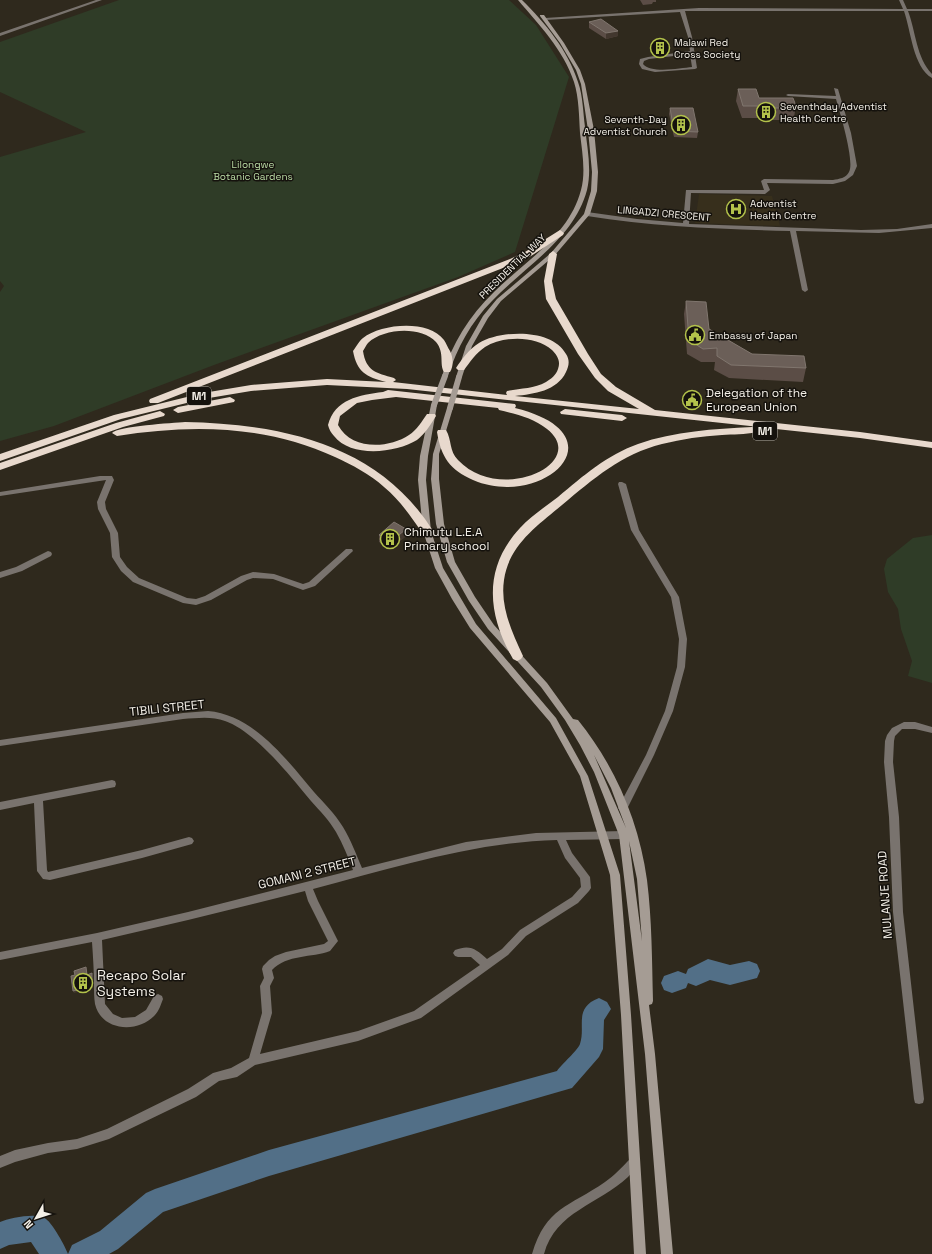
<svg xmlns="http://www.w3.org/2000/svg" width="932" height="1254" font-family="'Space Grotesk',sans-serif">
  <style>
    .built { fill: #372f1c }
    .green { fill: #2f3c27 }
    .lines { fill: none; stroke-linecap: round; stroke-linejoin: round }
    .river { fill: #526f87; fill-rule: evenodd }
    .street { fill: #79736e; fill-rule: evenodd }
    .secondary { fill: #a59c94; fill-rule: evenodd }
    .highway { fill: #e8d9cd; fill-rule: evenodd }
    .secondary-bridge { stroke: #a59c94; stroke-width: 6 }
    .wall { fill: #5b4d46 }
    .shaded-wall { fill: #42372e }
    .building { fill: #6b5f58; stroke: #80766e }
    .labels { text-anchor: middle; stroke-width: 3; stroke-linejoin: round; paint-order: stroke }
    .far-poi-label { font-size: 10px; fill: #f4f0e8; stroke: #15120d; text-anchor: start }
    .far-park-label { font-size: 10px; fill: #bbdca6; stroke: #15120d }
    .far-street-label { font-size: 10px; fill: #f4f0e8; stroke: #15120d }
    .shield { fill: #15120d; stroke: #b1ada6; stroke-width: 1 }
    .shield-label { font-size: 11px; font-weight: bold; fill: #f4f0e8 }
    .poi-label { font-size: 12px; fill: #f4f0e8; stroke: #15120d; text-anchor: start }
    .street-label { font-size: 12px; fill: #f4f0e8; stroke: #15120d }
    .near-poi-label { font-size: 14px; fill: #f4f0e8; stroke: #15120d; text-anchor: start }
  </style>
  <rect width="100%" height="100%" fill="#2f291d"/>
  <!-- built -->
  <path class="built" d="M699 194 772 196 780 226 695 223Z"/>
  <!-- green -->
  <path class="green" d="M119 0H509L536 25 569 77 515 252 458 277 214 365 54 426 0 441V292L4 286 0 281V157L86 132 0 92V42Z
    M932 535V683L908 676 912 661 901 629 898 609 888 592 884 569 887 559 913 538Z"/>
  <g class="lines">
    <!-- river -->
    <path class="river" d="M708 959 730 965 749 961 757 964 760 971 757 978 730 985 710 980 696 986 688 983 686 988 672 993 664 990 661 983 664 976 678 971 686 974 688 969Z
      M599 998 607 1002 611 1009 604 1020 603 1049 599 1057 572 1088 269 1176 163 1212 118 1249 109 1254H39L31 1242 9 1245 0 1249V1222C10 1218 38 1212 46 1219 53 1224 65 1246 68 1254L72 1245 100 1231 146 1193 155 1189 269 1150 557 1071C562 1064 577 1051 580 1044 586 1026 573 1008 599 998Z"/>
    <!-- street -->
    <path class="street" d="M96 0H102L0 36V33Z
      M899 0H903L907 9H932V11H908C916 32 916 57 932 74V78C913 67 911 31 904 11H685L692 37 697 68 695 69 655 72 642 69 639 64 640 59 648 57 690 51 688 37 680 12 545 20 543 19 545 18 699 8 903 9ZM690 54 692 67C681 68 651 74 643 64L644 61 649 59Z
      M834 88 838 89 851 133 857 166 853 175 845 181 833 184 767 183 770 190 765 194 691 193 689 224 861 230 897 229 932 224V228L879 233 796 231 808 290 805 292 802 290 790 231C722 229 655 227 587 216L584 214 587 212 637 219 683 223 686 190H764L761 181 764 179 833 180C839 179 846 178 849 172 855 162 840 113 836 99L788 96 786 95 788 94 836 96Z
      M100 476H112L114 480 105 502 106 509 118 533 120 557 127 567 139 578 187 598 196 599 205 596 241 576 253 572 274 574 303 584 309 582 346 549H352L353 551 315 586 303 590 273 579 253 578 247 580 211 600 196 605 183 603 133 582 121 571 112 557 110 533 98 509 97 502 106 480 0 496V492Z
      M619 482H622L626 484 639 530 679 597 687 639 685 667 673 711 654 755 626 811 623 812 620 811 618 808 646 755 665 711 677 667 679 639 671 597 631 530 618 484Z
      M48 551 51 552 52 554 51 556 22 571 0 578V572L16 567Z
      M208 711C254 715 286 759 314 792 324 803 335 814 343 827 351 840 356 854 362 868L466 842 536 833 624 831 627 832 629 835 627 838 624 839 566 840 572 853 590 877 591 888 589 891 578 903 526 936 508 955 421 1018 358 1041 255 1065 237 1077 219 1081 196 1097 109 1139 77 1149 48 1153 15 1162 0 1168V1156L15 1150 48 1143 77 1139 107 1129 188 1089 213 1073 231 1068 249 1058 262 1013 260 986 264 978 262 969 263 966 269 960 275 956 286 952 324 944 328 941 308 901 305 891 188 920 102 940 105 1004 113 1014 122 1018 135 1017 146 1010 154 996 158 994 162 996 163 999C161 1004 159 1011 155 1015 138 1034 101 1031 95 1004 94 998 94 991 94 985 94 971 93 957 92 942L0 960V952L97 933 188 912 353 870C348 857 343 844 336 832 329 820 320 811 311 801 290 776 256 732 225 721 212 716 197 718 183 719L0 746V740L183 713ZM557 840 565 858 580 878 581 887 572 897 520 930 502 949 487 959C476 949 470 944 455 950L453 953 455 956 458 957H471L480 965 414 1011 358 1031 260 1054 272 1013 270 986 274 978 272 970C287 954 312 958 330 951L338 941 318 901 313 889C393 868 474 842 557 840Z
      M904 722H915L932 727V733L915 729H902L895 736 894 741 893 762 899 817 903 912 924 1099 923 1103 919 1104 915 1103 914 1099 893 912 889 817 884 762 885 741 887 735 892 728Z
      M112 780 115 781 116 784 115 787 43 801 47 870 48 872 142 850 189 837 192 838 194 841 192 844 142 858 50 880 43 879 37 871 34 803 0 810V802Z
      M634 1157 638 1159 640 1163C637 1169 632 1172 628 1177 598 1205 556 1211 544 1254H532C546 1207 569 1207 605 1182 614 1176 622 1167 630 1159Z"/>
    <!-- secondary -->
    <path class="secondary" d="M518 0H522C545 23 568 50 578 82 583 96 583 112 585 127 587 147 592 169 587 190 574 239 525 266 492 301 471 322 457 348 448 376L445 378 442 376C452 344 469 316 494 292 525 261 569 236 581 190 586 172 582 151 580 133 579 116 579 98 574 82 563 49 539 25 518 0Z
      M540 15H544L564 43 580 70 585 84 594 130 598 172 597 191 590 214 555 255 501 301 488 318 472 346 462 377 459 379 456 377 466 346 483 316 497 299 551 253 584 214 591 191 592 172 588 130 581 84 576 70 560 43 540 16Z
      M434 403 437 405 428 456 426 480 431 531 443 568 476 624 556 718 588 776 620 875 631 1015 646 1254H634L621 1015 610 875 580 776 550 722 470 628 452 599 435 568 423 531 418 480 420 456 431 405Z
      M450 406 453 408 439 454V479L444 524 455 562 475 597 494 625 547 683 573 719 578 720C615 766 639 821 647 880 652 920 652 961 653 1001L652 1004 649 1005 655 1054 673 1254H661L645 1054 619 835 594 772 580 745 565 720 541 687 488 629 469 601 447 562 436 524 431 479 433 454 447 408ZM594 755 611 788 626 828ZM629 841 637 879 642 941Z"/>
    <!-- highway -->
    <path class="highway" d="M560 230 564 233 563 235 531 256 516 263 158 403H150L149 401 150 399 510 259 525 252Z
      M553 251 557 254 552 281 556 299 588 354 601 374 616 387 655 410 860 432 932 442V448L860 438 407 389 327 385 251 391 203 399 121 419 0 461V454L114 415 203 393 251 385 327 379 386 382C366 377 357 372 353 351 356 347 359 341 363 338 381 324 428 319 444 340 446 343 448 348 450 351 453 357 454 366 450 372H444C439 364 445 353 436 342 421 326 384 328 368 343 366 345 365 348 363 351 366 371 376 373 394 378L396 380 393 382 507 395 506 393 507 391C521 388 534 389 546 382 551 379 556 375 558 369 561 361 557 355 552 350 535 335 503 336 485 347 476 353 470 362 464 370H458L456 368C462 359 469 349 479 343 501 330 552 328 566 354 570 360 569 366 566 372 557 391 534 394 515 396L639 409 608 391 595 378 578 354 546 299 544 281 549 254Z
      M388 390 515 404 516 406 515 408C624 435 543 510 473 480 450 470 441 457 437 432L438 430H446C452 440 449 451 458 460 500 505 590 463 547 429 534 418 516 414 499 410L498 408 396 397 372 400 357 403 340 416 338 425C351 450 388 449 409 435 417 430 422 421 427 414H435L436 416C431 424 425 434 417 440 396 453 351 458 334 436 331 433 329 429 328 425 335 399 359 395 383 392Z
      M230 397 235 400 234 402 178 413 173 410 178 407Z
      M565 409 622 415 627 418 622 421 561 414 560 412Z
      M160 411 165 414 164 416 123 427 0 470V463L116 423Z
      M185 422C281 424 379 444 433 531L431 534H423C411 517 400 500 384 487 370 474 352 465 335 457 266 425 191 424 117 436L112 433C118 426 173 423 185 422Z
      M752 427 756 428 757 430 756 432C745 435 733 434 722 435 702 436 682 439 662 444 622 454 593 479 562 505 537 526 509 545 504 580 500 607 512 632 523 656L521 659 517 661 513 659C487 614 483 568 520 528 531 516 545 507 558 497 583 476 607 455 638 444 675 431 714 429 752 427Z"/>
    <!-- secondary-bridge -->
    <path class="secondary-bridge" d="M434 405 445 376
      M450 408 459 377"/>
  </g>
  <!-- wall -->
  <path class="wall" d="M640 0H656V2H653L652 4 643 5Z
    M589 22 618 36 606 39 589 28Z
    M738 89 759 98 796 106 794 117H787L786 120H773L772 118H742L736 101Z
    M670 108 698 132 697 138 674 137 669 114Z
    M686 301 709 329 752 354 806 368 803 382 729 378 714 370 715 362H701L687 354 684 314Z
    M379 535 406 536 392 548 379 542Z"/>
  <!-- shaded-wall -->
  <path class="shaded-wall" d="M618 31V36L606 39V33Z
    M406 529V536L392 548V541Z
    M92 973V975L93 988 74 993 73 991Z"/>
  <!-- building -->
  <path class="building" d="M601 19 618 31 606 33 589 22Z
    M738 89H756L759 98H793L796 106H787L788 108H775L774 106H743Z
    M670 108H693L698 132 674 131Z
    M686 301 706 302 709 329 752 354 804 356 806 368 731 365 717 356V348L703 349 689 340Z
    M394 522 406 529 392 541 379 535Z
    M86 967 87 975 92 973V986L73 991 71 976 75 975 74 971Z"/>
  <!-- icons -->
  <defs>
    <symbol id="building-ring" viewBox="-11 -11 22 22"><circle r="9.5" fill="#15120d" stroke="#b3c24b" stroke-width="1.5"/><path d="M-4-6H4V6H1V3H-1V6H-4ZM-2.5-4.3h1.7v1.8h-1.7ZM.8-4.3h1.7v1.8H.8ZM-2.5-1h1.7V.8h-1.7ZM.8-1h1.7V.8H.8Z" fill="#b3c24b"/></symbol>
    <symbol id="hospital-ring" viewBox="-11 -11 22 22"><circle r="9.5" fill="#15120d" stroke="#b3c24b" stroke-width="1.5"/><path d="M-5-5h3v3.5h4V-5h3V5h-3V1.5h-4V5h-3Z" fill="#b3c24b"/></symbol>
    <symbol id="civic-ring" viewBox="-11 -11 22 22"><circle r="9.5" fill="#15120d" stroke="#b3c24b" stroke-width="1.5"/><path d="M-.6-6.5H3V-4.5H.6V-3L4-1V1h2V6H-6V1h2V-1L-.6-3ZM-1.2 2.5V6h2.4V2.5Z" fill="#b3c24b"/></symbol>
  </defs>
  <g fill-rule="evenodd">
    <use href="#building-ring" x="649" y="37" width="22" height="22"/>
    <use href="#building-ring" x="755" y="101" width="22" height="22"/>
    <use href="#building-ring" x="670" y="114" width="22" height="22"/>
    <use href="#hospital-ring" x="725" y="198" width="22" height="22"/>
    <use href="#civic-ring" x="684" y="324" width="22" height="22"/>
    <use href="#civic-ring" x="681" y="389" width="22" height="22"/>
    <use href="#building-ring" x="379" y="528" width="22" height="22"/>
    <use href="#building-ring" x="72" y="972" width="22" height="22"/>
  </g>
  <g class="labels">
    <!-- far-poi labels -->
    <g class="far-poi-label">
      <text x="674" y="46">Malawi Red<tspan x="674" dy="12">Cross Society</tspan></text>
      <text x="780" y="110">Seventhday Adventist<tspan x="780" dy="12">Health Centre</tspan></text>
      <text x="667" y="123" text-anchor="end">Seventh-Day<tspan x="667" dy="12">Adventist Church</tspan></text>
      <text x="750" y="207">Adventist<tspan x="750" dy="12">Health Centre</tspan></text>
      <text x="709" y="339">Embassy of Japan</text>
    </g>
    <!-- far-park labels -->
    <g class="far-park-label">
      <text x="253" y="168">Lilongwe<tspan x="253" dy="12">Botanic Gardens</tspan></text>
    </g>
    <!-- far-street labels -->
    <g class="far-street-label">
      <text transform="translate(664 213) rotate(5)" y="4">LINGADZI CRESCENT</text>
      <text transform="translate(512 266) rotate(-44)" y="4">PRESIDENTIAL WAY</text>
    </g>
    <!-- shield labels -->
    <g class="shield">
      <rect x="187" y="387" width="24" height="18" rx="3"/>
      <rect x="753" y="422" width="24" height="18" rx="3"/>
    </g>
    <g class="shield-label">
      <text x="199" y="400">M1</text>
      <text x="765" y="435">M1</text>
    </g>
    <!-- poi labels -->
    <g class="poi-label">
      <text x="706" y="397">Delegation of the<tspan x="706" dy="14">European Union</tspan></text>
      <text x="404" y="536">Chimutu L.E.A<tspan x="404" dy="14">Primary school</tspan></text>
    </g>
    <!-- street labels -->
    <g class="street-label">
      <text transform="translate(167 708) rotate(-6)" y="4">TIBILI STREET</text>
      <text transform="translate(307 873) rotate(-14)" y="4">GOMANI 2 STREET</text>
      <text transform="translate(885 895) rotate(-94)" y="4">MULANJE ROAD</text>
    </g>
    <!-- near-poi labels -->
    <g class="near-poi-label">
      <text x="97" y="980">Recapo Solar<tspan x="97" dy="16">Systems</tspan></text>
    </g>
  </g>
  <!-- north arrow -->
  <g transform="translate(36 1218) rotate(231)" stroke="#15120d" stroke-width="3" paint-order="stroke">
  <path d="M0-3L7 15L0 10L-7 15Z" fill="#f4f0e8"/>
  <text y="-6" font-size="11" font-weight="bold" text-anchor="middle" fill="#f4f0e8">N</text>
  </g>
</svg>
